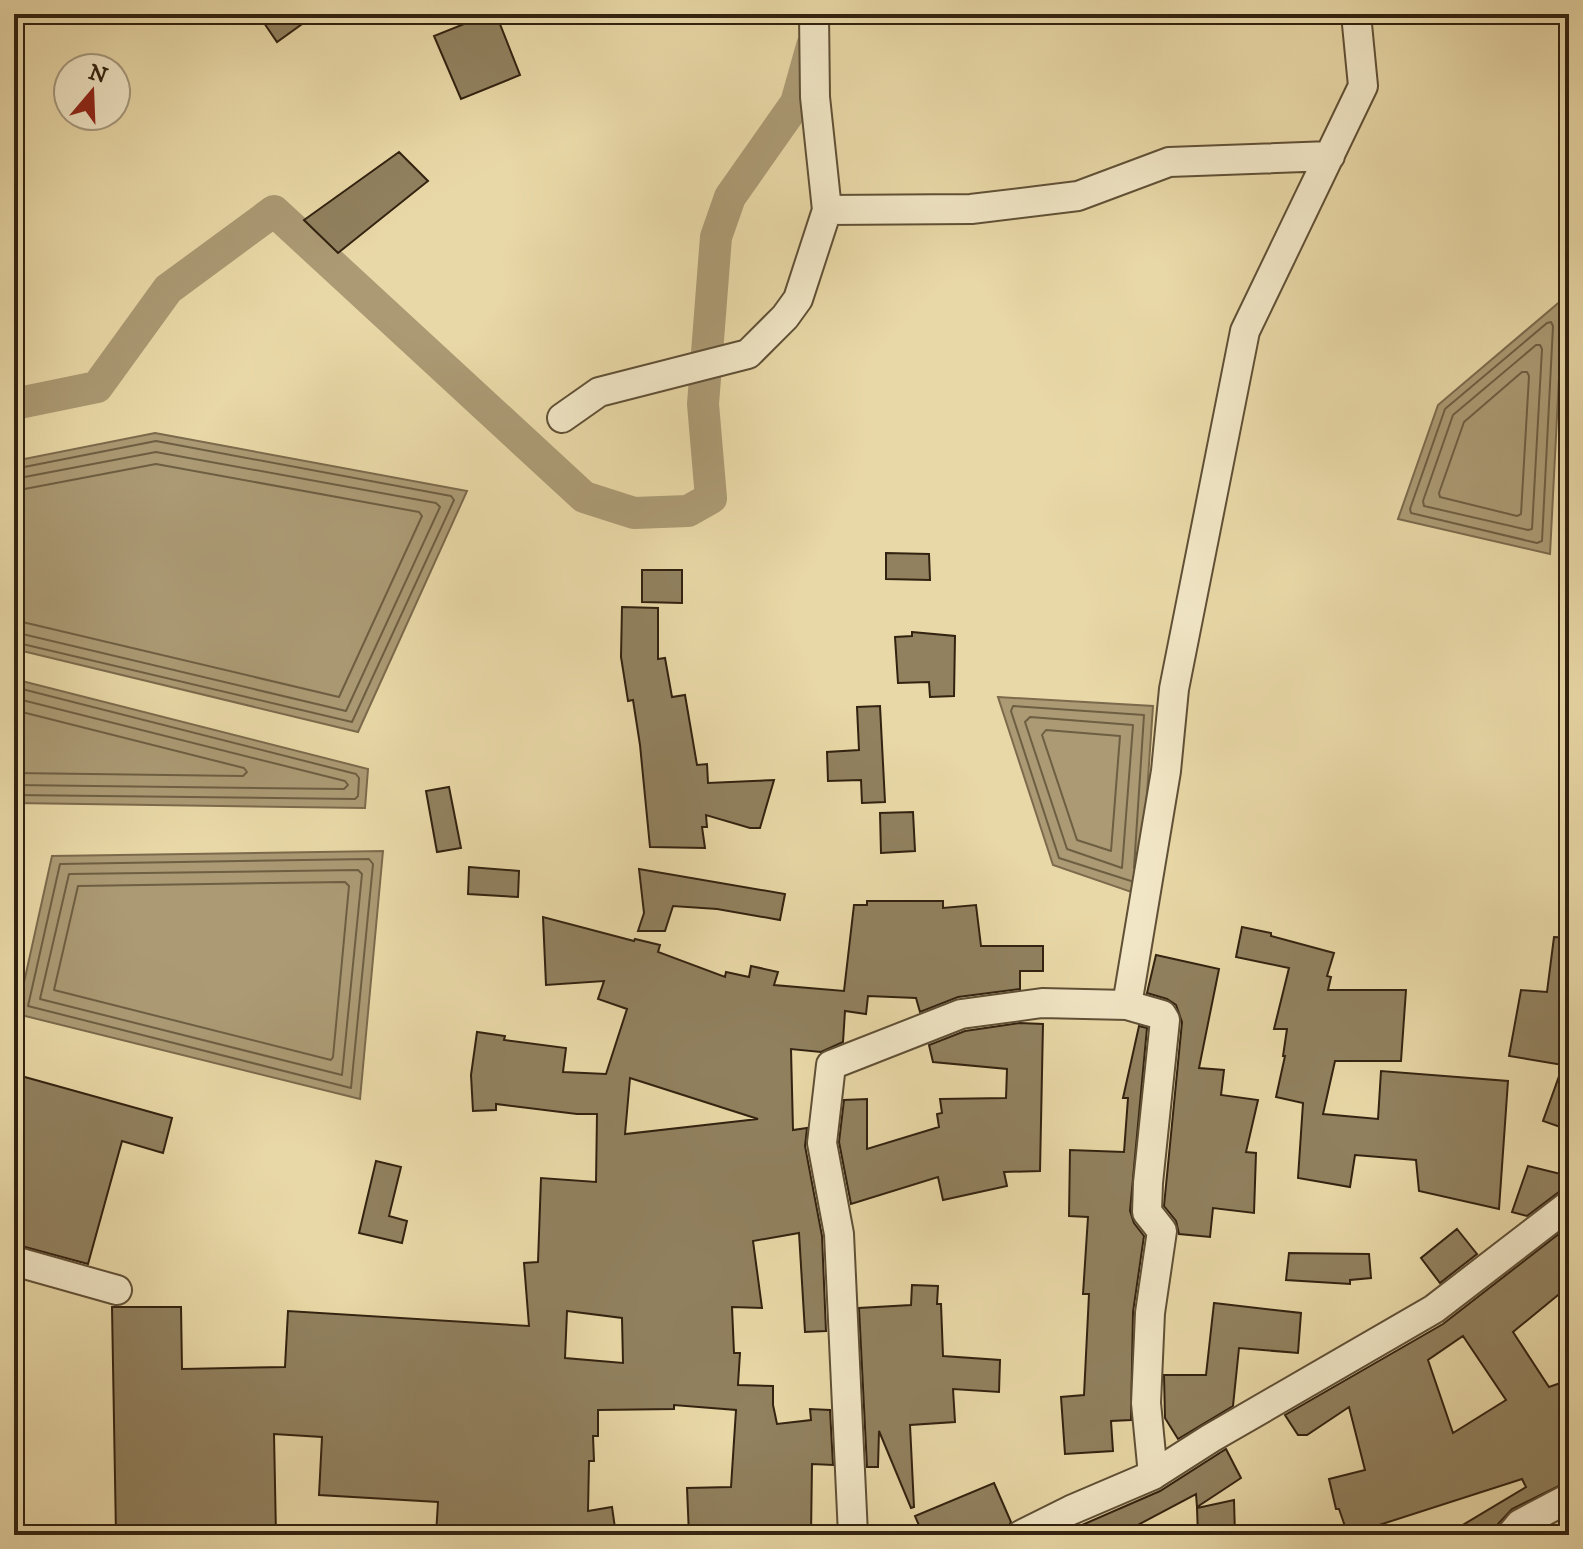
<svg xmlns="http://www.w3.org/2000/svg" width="1583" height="1549" font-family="'IM FELL DW Pica',serif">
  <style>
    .water { fill: #ab9a74; stroke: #7b6a4c; stroke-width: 2 }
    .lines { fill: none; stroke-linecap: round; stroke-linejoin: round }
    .shore { stroke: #6e5e42; stroke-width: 2 }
    .canal { stroke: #ab9a74; stroke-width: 32 }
    .building { fill: #91815f; stroke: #322210; stroke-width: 2; fill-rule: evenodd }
    .minor-casing { stroke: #605036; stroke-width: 32 }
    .minor { stroke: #f1e6c6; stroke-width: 28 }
  </style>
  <rect width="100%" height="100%" fill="#e9d8a7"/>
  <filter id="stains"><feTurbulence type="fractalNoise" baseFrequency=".0025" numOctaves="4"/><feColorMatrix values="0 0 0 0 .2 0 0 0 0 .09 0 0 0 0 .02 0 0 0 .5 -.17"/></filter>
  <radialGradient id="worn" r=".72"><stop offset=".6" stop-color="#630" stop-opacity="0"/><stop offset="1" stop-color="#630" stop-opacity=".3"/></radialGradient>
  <!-- water -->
  <path class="water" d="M1563 299 1550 554 1398 519 1438 405Z
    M155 433 467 491 358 732 14 649V461Z
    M14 679 368 769 365 808 14 803Z
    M998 697 1153 706 1140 895 1053 865Z
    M383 851 360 1099 17 1014 52 856Z"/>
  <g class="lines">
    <!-- shore -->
    <path class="shore" d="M1547 323 1551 322 1553 326 1542 541 1537 543 1411 513 1410 509 1445 409Z
      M1536 345H1540L1542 349 1532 529 1528 530 1424 506 1423 501 1453 415Z
      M1522 372H1527L1529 376 1521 514 1517 516 1440 497 1439 493 1464 422Z
      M14 469 156 441 451 496 454 500 352 722 14 642
      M14 479 156 452 436 503 440 507 346 711 14 632
      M14 491 156 464 419 512 422 516 339 697 14 620
      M14 687 356 774 359 778 358 796 355 799 14 795
      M14 698 345 781 348 785 344 789 14 785
      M14 710 244 768 247 772 243 776 14 773
      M1030 717 1133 725 1122 868 1067 849 1025 722Z
      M1046 730 1120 736 1111 851 1077 840 1042 735Z
      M369 859 373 864 351 1088 28 1006 60 864Z
      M358 870 362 874 342 1075 40 999 69 874Z
      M1131 881 1059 858 1011 711 1013 706 1144 715 1134 868
      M345 882 349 886 333 1057 331 1060 54 990 78 886Z"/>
    <!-- canal -->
    <path class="canal" d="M14 404 97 387 168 289 274 211 584 497 634 513 688 511 711 498 703 404 716 237 730 197 796 103 812 46"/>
  </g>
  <!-- building -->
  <path class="building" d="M258 14H316L277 42Z
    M489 14H496L520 75 461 99 434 36Z
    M399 152 428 181 338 253 304 220Z
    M886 553 929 554 930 580 886 579Z
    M642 570H682V603L642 602Z
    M622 607 658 608V659L665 658 672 697 685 695 697 765 707 764 708 783 774 780 760 828H750L706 815 707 827H702L705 848 650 847 640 745 633 700 628 701 621 657Z
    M912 632 955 636 954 696 930 697 929 682 898 683 895 637 912 636Z
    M880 706 885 802 862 803 861 780 828 781 827 752 859 750 857 707Z
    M449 787 461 848 437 852 426 791Z
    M913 812 915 851 881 853 880 813Z
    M469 867 519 871 518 897 468 894Z
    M639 869 785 894 780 920 717 909 673 906 665 931H638L644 913Z
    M867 901H943V908L976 905 981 946H1043V971H1020V989L958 997 920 1012 916 998 868 996 866 1014 845 1011 843 1042 821 1052 791 1049 793 1130 807 1128 805 1146 822 1236 826 1331 805 1332 799 1233 753 1241 762 1308 732 1307 734 1353H740L738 1385 773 1386V1405L777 1424 811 1420 810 1409 830 1410 833 1465 812 1464 811 1535H689L687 1488 731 1487 736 1410 674 1405V1409L598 1410V1436H593L594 1461H589L588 1511 612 1507 616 1535H436L438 1502 319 1495 322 1437 274 1434 276 1535H116L112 1307H181L182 1369 285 1367 288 1311 529 1326 524 1263 538 1262 541 1178 596 1182 597 1114H577L496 1104V1110L473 1111 471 1075 477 1032 505 1036 504 1040 566 1048 563 1072 606 1074 627 1009 598 999 604 981 546 985 543 917 634 941 635 939 660 945 658 952 725 977 726 972 749 977 751 966 778 972 774 985 844 991 854 905H867ZM630 1078 758 1119 625 1134ZM567 1311 622 1318 623 1363 565 1358Z
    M1242 927 1271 933V936L1334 953 1327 976 1331 977 1328 990H1406L1401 1061H1335L1323 1114 1378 1119 1381 1071 1508 1081 1499 1209 1419 1191 1416 1160 1355 1155 1350 1187 1298 1178 1303 1103 1276 1097 1285 1056H1283L1287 1029H1274L1289 968 1236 957Z
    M1554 937 1569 938V1130L1543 1121 1563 1065 1509 1056 1521 990 1547 992Z
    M1156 955 1219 969 1199 1068 1224 1070 1221 1095 1258 1100 1246 1152 1256 1153 1254 1213 1213 1208 1210 1237 1179 1234 1176 1221 1164 1206 1182 1022 1176 1005 1167 999 1147 993Z
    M1019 1023 1043 1024 1040 1171 1004 1172 1007 1186 943 1200 938 1177 851 1204 839 1142 844 1100 867 1099V1149L939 1127 937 1114 942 1113 940 1099 1006 1098 1007 1069 933 1062 929 1045 965 1031Z
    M1139 1026 1147 1028 1130 1211 1134 1223 1144 1236 1133 1312 1131 1420 1111 1421 1113 1451 1065 1454 1061 1397 1084 1395 1089 1294H1083L1088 1217 1069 1216 1070 1150 1124 1152 1128 1098H1123Z
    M14 1074 172 1118 163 1153 122 1141 88 1264 14 1244Z
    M376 1161 401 1167 389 1216 407 1221 402 1243 359 1233Z
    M1528 1166 1569 1176V1188L1559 1192 1527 1216 1512 1212Z
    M1569 1226V1286L1513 1332 1549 1387 1569 1380V1481L1512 1509 1498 1524 1494 1535H1446L1526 1487 1522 1479 1348 1535 1339 1509H1336L1329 1479 1365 1470 1349 1407 1307 1435H1298L1285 1415 1443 1324ZM1463 1336 1506 1400 1453 1433 1428 1360Z
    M1457 1229 1477 1254 1440 1283 1421 1258Z
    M1289 1253 1369 1254 1371 1278 1350 1280V1284L1286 1280Z
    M912 1285 938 1286 937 1304H941L943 1356 1000 1360 999 1392 953 1389 955 1422 910 1425 914 1507 911 1508 879 1431 878 1467H867L859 1308 911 1305Z
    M1214 1303 1301 1313 1298 1353 1239 1348 1233 1406 1178 1439 1165 1418 1164 1375H1206Z
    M1226 1449 1241 1478 1197 1507 1196 1494 1119 1535H1059L1160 1491Z
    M994 1483 1011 1522 1004 1535H923L915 1516Z
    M1234 1500 1235 1535H1198L1197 1508Z"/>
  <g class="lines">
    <defs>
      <path id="minor" d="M827 210 971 209 1078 196 1169 162 1330 156
        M562 418 599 392 748 354 785 317 798 299 827 210 815 97 814 14
        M1127 1005 1166 771 1174 689 1245 331 1363 86 1356 14
        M14 1261 117 1290
        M853 1535 839 1234 822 1143 831 1065 961 1014 1042 1003 1127 1005 1162 1015 1165 1020 1148 1183 1147 1212 1162 1231 1150 1313 1146 1403 1153 1475
        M1021 1535 1071 1510 1153 1475 1211 1438 1434 1309 1569 1205
        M1511 1535 1520 1524 1569 1498"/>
    </defs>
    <!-- minor casing -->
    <use href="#minor" class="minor-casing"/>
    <!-- minor -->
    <use href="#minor" class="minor"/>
  </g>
  <!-- margin -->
  <rect width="1583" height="1549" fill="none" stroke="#e9d8a7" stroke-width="48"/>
  <rect x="16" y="16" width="1551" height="1517" fill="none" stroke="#322210" stroke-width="4"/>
  <rect x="24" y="24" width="1535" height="1501" fill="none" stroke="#322210" stroke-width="2"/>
  <!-- north arrow -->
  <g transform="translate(92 92) rotate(19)"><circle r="38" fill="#f1e6c6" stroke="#a5987d" stroke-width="2"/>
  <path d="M0-6L14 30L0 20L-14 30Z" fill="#8f2418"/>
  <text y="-12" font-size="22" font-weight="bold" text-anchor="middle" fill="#322210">N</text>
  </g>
  <rect width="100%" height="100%" filter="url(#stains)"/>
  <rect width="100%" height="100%" fill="url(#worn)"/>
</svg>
